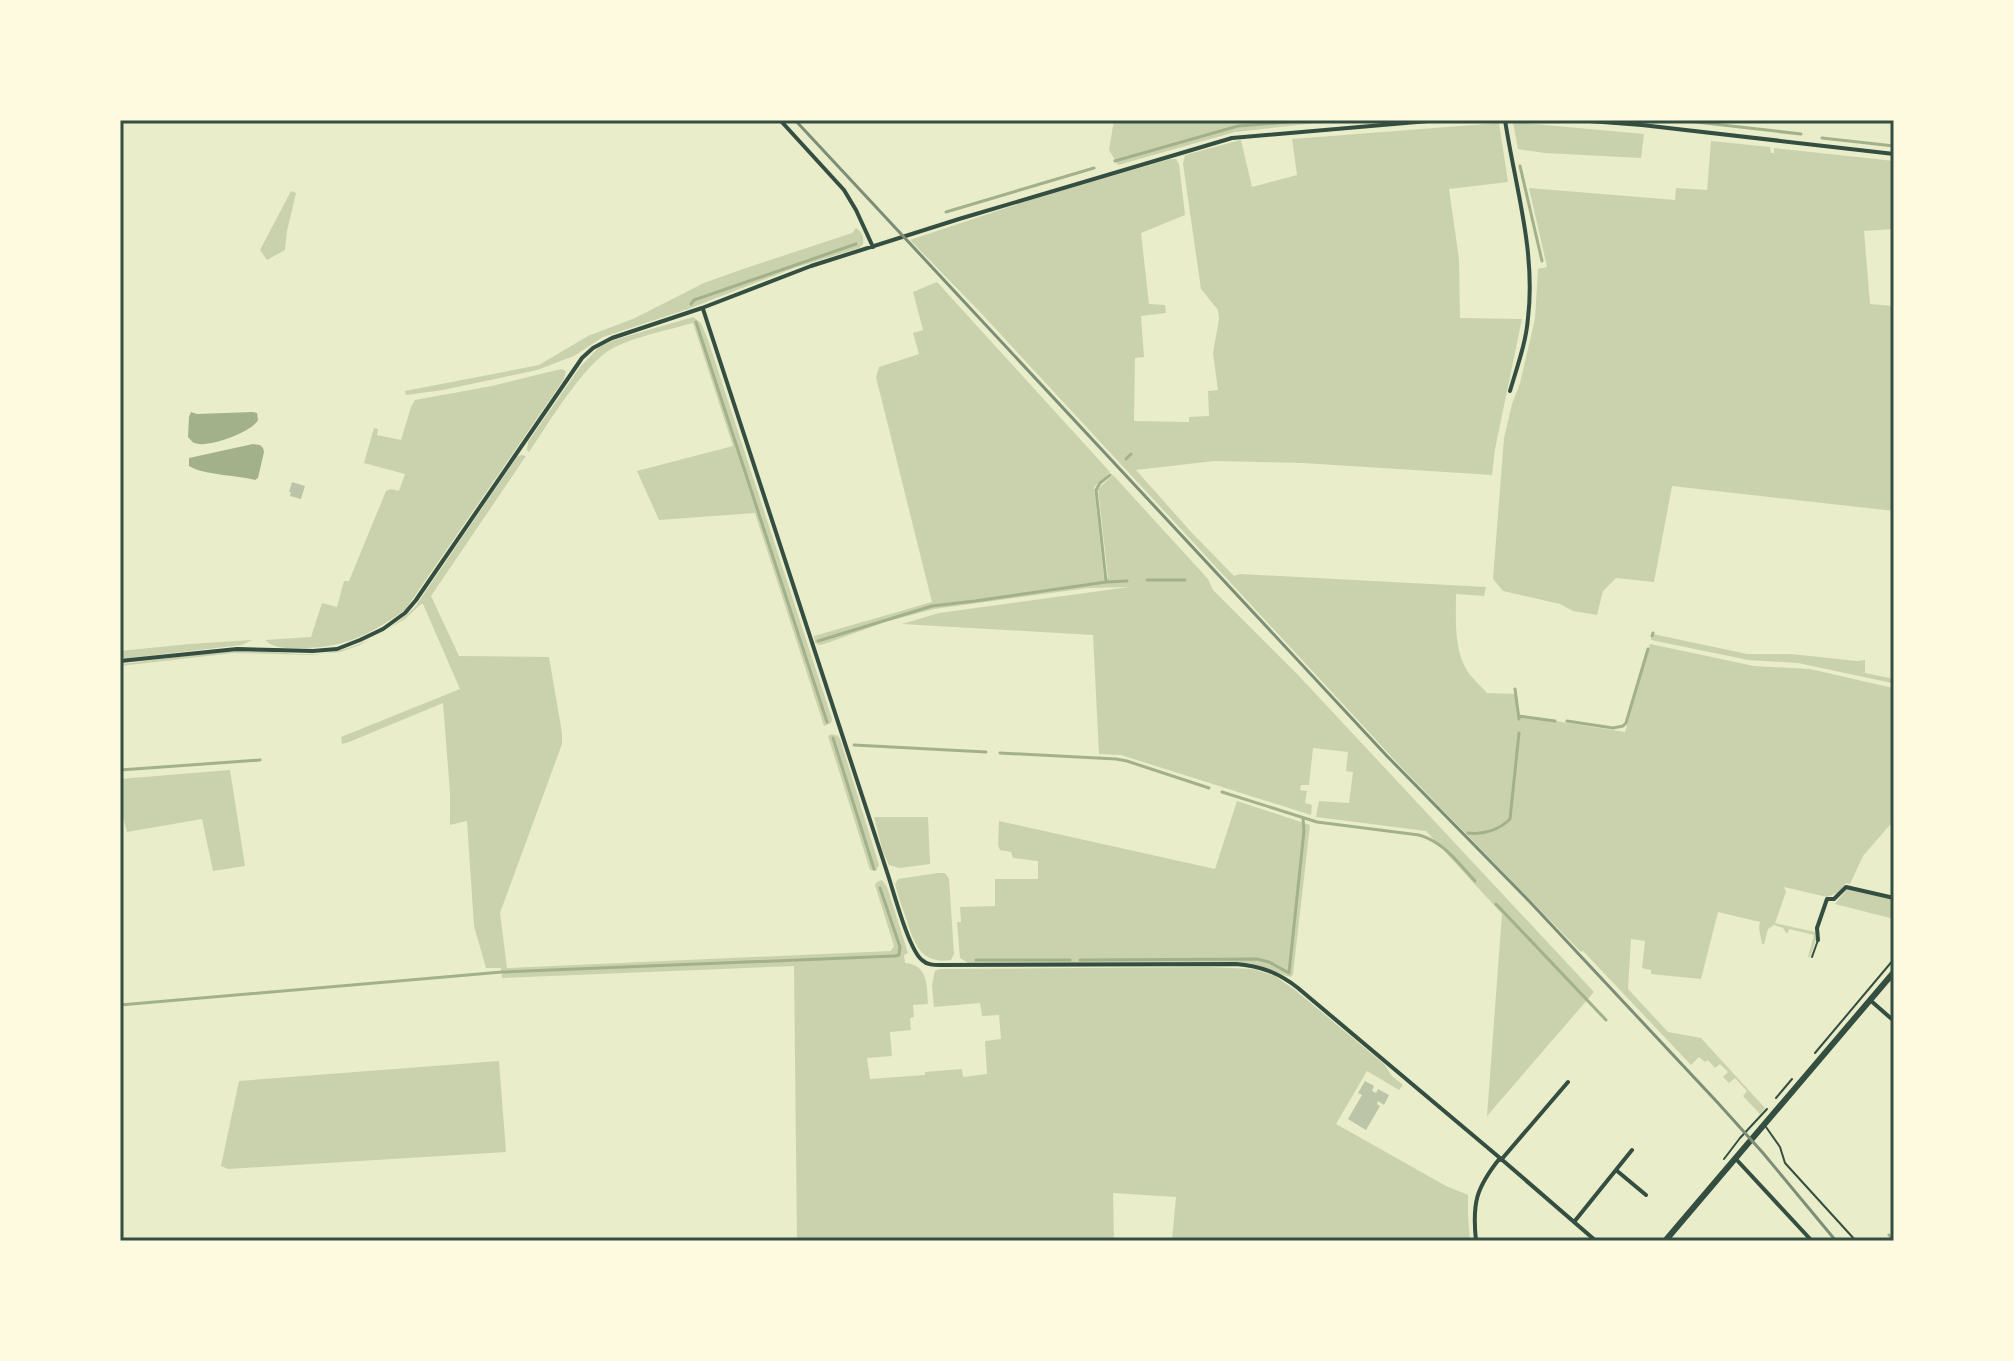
<svg xmlns="http://www.w3.org/2000/svg" width="2014" height="1361" font-family="'PT Sans',sans-serif">
  <style>
    .green { fill: #cad2ad }
    .water { fill: #a3b18a }
    .lines { fill: none; stroke-linecap: round; stroke-linejoin: round }
    .stream { stroke: #a3b18a; stroke-width: 3 }
    .building { fill: #bcc5a7 }
    .path { stroke: #344e41; stroke-width: 2 }
    .service { stroke: #344e41; stroke-width: 2 }
    .minor { stroke: #344e41; stroke-width: 4 }
    .secondary { stroke: #344e41; stroke-width: 6 }
    .rail { stroke: #7c8e77; stroke-width: 3 }
    .neatline { fill: none; stroke: #344e41; stroke-width: 3 }
  </style>
  <rect width="100%" height="100%" fill="#e9edc9"/>
  <!-- green -->
  <path class="green" d="M1114 120H1343L1235 132 1118 165 1109 150Z
    M1513 122 1644 134 1641 158 1545 153 1518 149Z
    M1499 123 1508 182 1449 189 1459 259 1460 318 1522 319 1495 449 1492 475 1303 463 1214 461 1136 470 1192 533 1234 576 1240 574 1486 587 1484 596 1456 594C1456 618 1454 646 1465 667 1470 677 1480 685 1487 693L1516 694 1518 715 1625 732 1650 644 1754 666 1810 669 1893 688 1894 820 1863 856 1850 884 1846 883 1837 893 1827 897 1784 887 1786 892 1775 923 1815 932 1816 939 1810 957H1808L1814 935 1789 929 1787 934 1783 928 1774 925 1768 929 1764 944H1762L1759 928 1760 922 1718 912 1701 979 1651 974V970L1642 968 1645 941 1631 939 1628 989 1668 1032 1701 1038 1765 1108 1760 1114 1743 1096 1747 1091 1735 1078 1729 1083 1723 1077 1728 1072 1720 1064 1715 1068 1708 1060 1705 1062 1699 1057 1691 1065 1583 951 1581 952 1403 769 980 312 910 240 1027 201 1170 159H1176L1179 164 1185 215 1141 233 1149 304 1165 305 1166 313 1141 316 1144 357 1135 358 1134 421 1189 422V417L1209 416 1208 391 1218 390 1213 353 1219 319 1218 310 1201 289 1183 164 1185 155 1241 140 1252 187 1297 175 1292 139Z
    M1711 141 1770 147 1771 153H1774V148L1894 161V229L1864 231 1870 304 1894 306V511L1672 486 1654 582 1616 578 1603 591 1597 615 1573 611 1560 604 1503 591 1493 579 1504 438 1512 404 1520 383 1535 319 1538 269 1547 267 1529 188 1675 200 1676 188 1707 190Z
    M291 191 296 193 287 231 285 250 267 260 260 250Z
    M856 228C862 232 864 237 863 244L859 248 794 268 688 309 603 337 574 356 537 370 443 390 406 395 405 391 539 365 588 336 635 318 704 283 743 269 852 233Z
    M937 282 1110 472 1094 487 1104 579 1108 578 1098 489 1113 475 1208 579 1213 590 1299 676 1594 992 1487 1116 1502 914 1426 831 1316 817 1319 801 1349 803 1353 772 1346 771 1348 752 1313 748 1309 785H1301L1300 790 1307 791 1305 803 1312 805 1311 815 1121 755 1099 754 1093 635 902 624 939 613 1129 587 1088 588 934 609 885 622 830 642 820 645 815 643 814 636 932 602 876 377 879 367 919 354 913 333 923 330 913 292Z
    M693 317 701 323 708 340 832 719 831 723 824 726 755 513 659 520 637 471 733 446 693 323C668 330 638 336 615 347 585 361 549 423 529 452L527 450 528 442 580 367 598 348 614 340Z
    M561 369 566 371 564 379 405 610C366 637 342 649 294 648 283 648 274 648 265 640L311 637 322 603 337 607 344 581H349L386 491 391 489 399 491 405 474 364 463 374 428 378 429 377 435 401 440 411 407 415 400 492 386Z
    M521 455 526 456 431 596 459 656 549 657 562 733V744L500 913 507 968 891 951 894 946 875 885 877 882 882 880 887 887 908 953 904 955 905 963C928 965 927 985 928 1004L913 1005 914 1017 910 1018 911 1030 890 1032 892 1056 867 1058 870 1079 925 1075V1072L962 1069 963 1077 987 1074 985 1041 1001 1039 999 1015 982 1016 980 1003 934 1007 932 985 935 971 939 969 1208 967 1253 969 1275 976 1295 990 1384 1064 1392 1076 1403 1085 1399 1090 1367 1071 1336 1124 1446 1186 1468 1195V1216L1470 1241 1172 1240 1176 1197 1113 1193 1114 1241H797L794 966 502 978 501 968H486L474 926 467 821 450 825V793L443 703 349 742 342 744 341 737 460 689 423 604H421L405 619 388 629 360 645 340 652 311 655 234 653 120 666V664C159 660 198 653 237 651 263 650 290 655 317 654 352 652 391 632 415 607L517 457Z
    M1653 634 1747 654H1791L1857 661 1865 660V673L1890 678 1892 683 1798 663 1748 660 1651 640Z
    M252 640 242 645 120 659V651L189 644Z
    M832 734 838 736 840 739 879 865 876 871 870 870 828 736Z
    M230 770 245 866 213 871 202 819 127 832 120 806V779Z
    M1237 801 1310 825 1293 974 1291 977C1276 974 1263 964 1246 963H968L960 958 957 922H961L960 907 995 906V879H1038V861L1013 858 1011 852 1000 850 998 845 999 821 1215 869Z
    M874 817H928L930 864 900 868 889 865 883 852Z
    M938 873H945L949 879 954 954 951 960C919 965 913 940 905 915 901 905 898 895 895 884L898 879Z
    M1848 888 1894 900V919L1835 904Z
    M499 1061 506 1152 228 1169 221 1166 239 1081Z"/>
  <!-- water -->
  <path class="water" d="M191 412 197 414 253 412 257 413 258 420C252 432 213 446 199 444 192 443 193 442 188 437L189 417Z
    M253 444 260 445 263 448 264 452 258 478 255 480C236 475 203 475 189 466V458Z"/>
  <g class="lines">
    <!-- stream -->
    <path class="stream" d="M1678 120 1801 134
      M1822 138 1894 146
      M1115 161 1238 126 1313 120
      M1520 166 1542 261
      M946 212 1094 168
      M691 304 694 300 700 298 856 244
      M696 322 827 722
      M1126 459 1131 454
      M1147 580H1185
      M1106 581 1096 490 1100 483 1110 475
      M1652 636 1653 633
      M818 641 932 606 975 601 1106 582 1127 581
      M1515 689 1519 719
      M1519 716 1555 721
      M1567 721 1613 728 1623 726 1626 723 1648 649
      M833 738 874 869
      M854 745 986 752
      M1000 753 1116 759 1127 761 1209 788
      M120 770 260 760
      M1222 792 1317 822 1419 835C1444 842 1458 863 1475 881
      M1468 833C1483 835 1499 830 1510 819L1519 733
      M1496 904 1606 1020
      M976 960H1070
      M1080 960 1257 959 1269 962 1289 973 1304 831 1303 818
      M120 1005 502 972 895 956 899 955 900 947 880 888
      M1889 1235 1894 1241
      M1825 1241 1828 1240"/>
  </g>
  <!-- building -->
  <path class="building" d="M292 482 305 486 301 499 290 496 291 492H289Z
    M1365 1081 1374 1086 1372 1091 1376 1093 1378 1089 1389 1095 1384 1105 1378 1101 1377 1104 1380 1106 1366 1130 1348 1119 1362 1095 1358 1093Z"/>
  <g class="lines">
    <!-- path -->
    <path class="path" d="M1815 1053 1894 959
      M1776 1098 1792 1079
      M1724 1159 1740 1138 1767 1109"/>
    <!-- service -->
    <path class="service" d="M1812 957 1818 940
      M1766 1127 1780 1147 1785 1163 1856 1241"/>
    <!-- minor -->
    <path class="minor" d="M780 120 844 190 856 210 873 247
      M1505 120C1515 186 1536 251 1528 318 1526 343 1517 367 1510 391
      M1576 120 1642 125 1894 154
      M703 309 888 875C894 893 909 950 922 960 927 965 934 965 940 965L1236 964C1261 966 1279 973 1298 988L1500 1158C1476 1188 1472 1203 1476 1241
      M120 661 237 649 313 651 337 649 360 640 383 629 405 613 416 600 582 358 593 348 612 338 702 308 811 266 959 219 1232 138 1440 120
      M1818 940 1817 928 1827 899H1834L1846 887 1894 898
      M1870 1000 1894 1021
      M1500 1158 1596 1241
      M1735 1158 1812 1241
      M1501 1160 1568 1082
      M1616 1170 1646 1195
      M1574 1222 1632 1150"/>
    <!-- secondary -->
    <path class="secondary" d="M1665 1241 1894 972"/>
    <!-- rail -->
    <path class="rail" d="M795 120 1386 755 1530 902 1718 1103 1763 1153 1836 1241"/>
  </g>
  <!-- border -->
  <rect width="2014" height="1361" fill="none" stroke="#fefae0" stroke-width="244"/>
  <rect x="122" y="122" width="1770" height="1117" class="neatline"/>
</svg>
